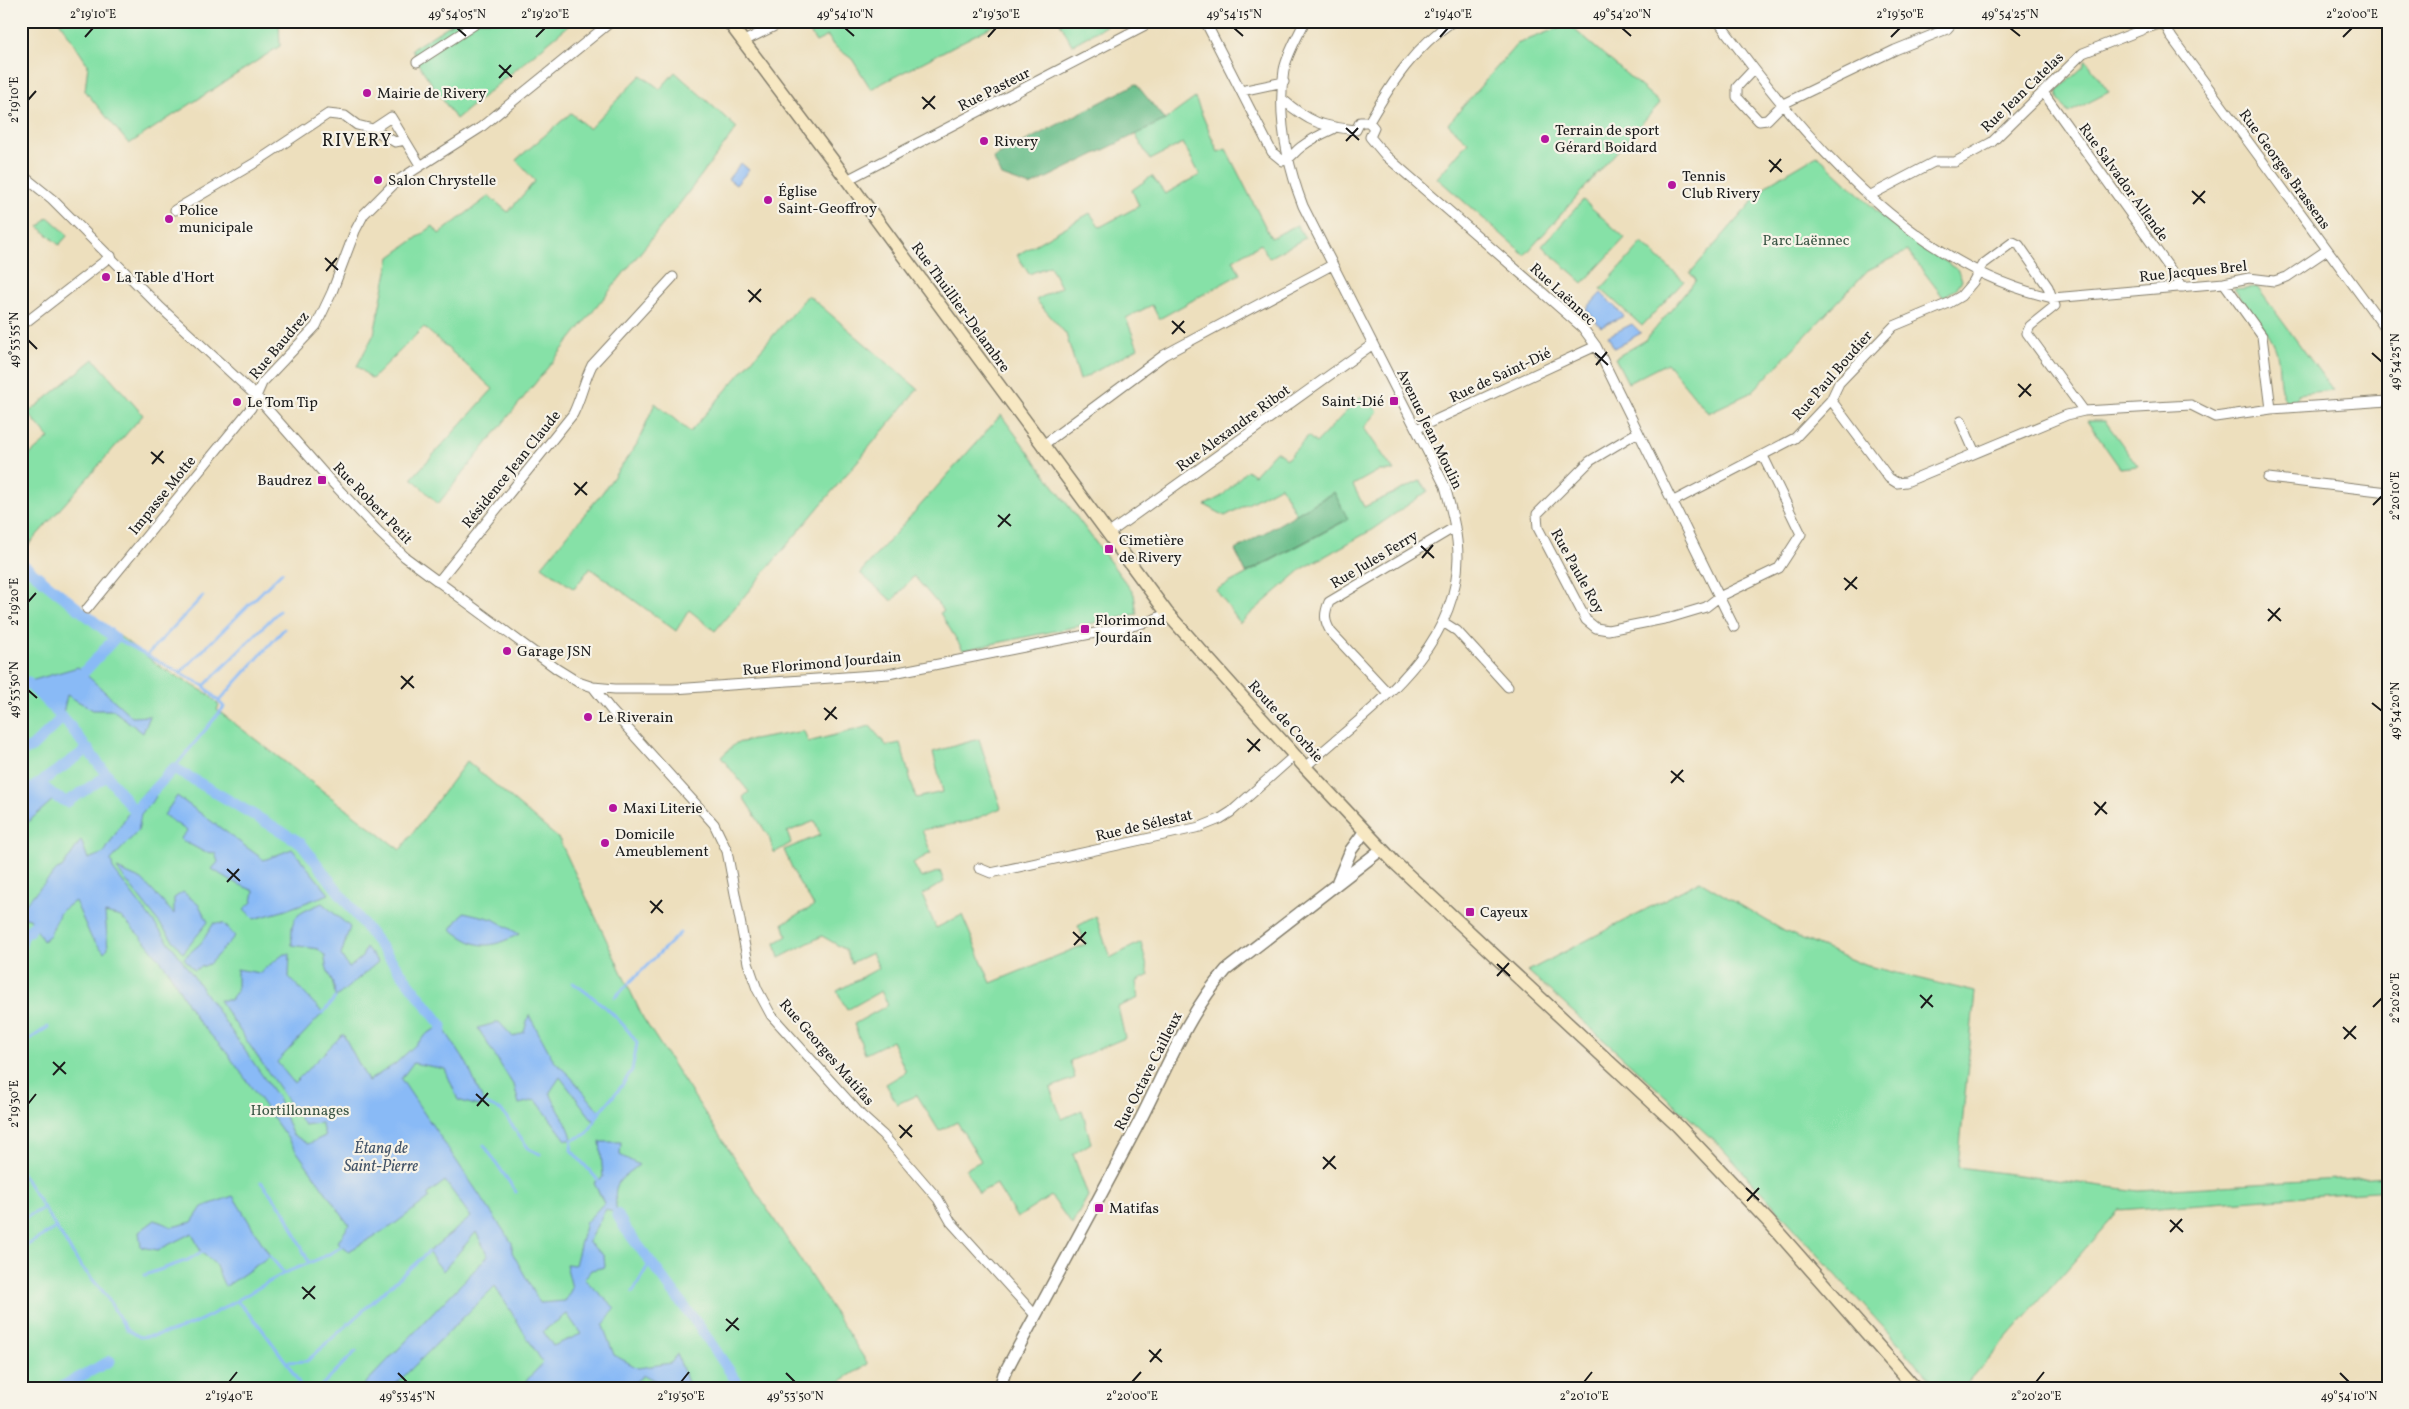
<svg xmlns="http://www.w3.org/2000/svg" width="2409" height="1409" font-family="Vollkorn,serif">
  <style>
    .green { fill: #86e1a7; stroke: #517e62 }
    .forest { fill: #6cbf8c; stroke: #446e54 }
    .water { fill: #89baf6; stroke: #526b89; fill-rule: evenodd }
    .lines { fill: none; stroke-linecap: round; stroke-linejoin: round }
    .stream { stroke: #89baf6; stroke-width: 3 }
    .canal { stroke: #89baf6; stroke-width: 11 }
    .minor-casing { stroke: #847e6c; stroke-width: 11 }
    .tertiary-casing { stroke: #847e6c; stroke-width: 14 }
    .secondary-casing { stroke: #847e6c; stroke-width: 15 }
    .minor { stroke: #fff; stroke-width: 9 }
    .tertiary { stroke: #fff; stroke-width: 11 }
    .secondary { stroke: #f7e8c3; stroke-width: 12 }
    .ticks { fill: none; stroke: #1c1c1c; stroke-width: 2 }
    .poi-dot { fill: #b5179e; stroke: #f7f3e8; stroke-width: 2 }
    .labels { text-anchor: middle; stroke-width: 4.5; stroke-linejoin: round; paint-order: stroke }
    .street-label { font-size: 15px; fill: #1c1c1c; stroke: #f7f3e8 }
    .poi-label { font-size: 15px; fill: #1c1c1c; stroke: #f7f3e8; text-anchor: start }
    .park-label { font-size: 15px; fill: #3c5746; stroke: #f7f3e8 }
    .water-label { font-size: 16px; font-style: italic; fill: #425368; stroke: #f7f3e8 }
    .quarter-label { font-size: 18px; letter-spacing: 1px; fill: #1c1c1c; stroke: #f7f3e8 }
    .neatline { fill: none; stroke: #1c1c1c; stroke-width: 2 }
    .ticks-label { font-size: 12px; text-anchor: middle; fill: #1c1c1c }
  </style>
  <rect width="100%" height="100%" fill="#f7f3e8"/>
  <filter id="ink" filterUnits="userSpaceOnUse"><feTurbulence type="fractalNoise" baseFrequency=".02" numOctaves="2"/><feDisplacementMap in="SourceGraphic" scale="10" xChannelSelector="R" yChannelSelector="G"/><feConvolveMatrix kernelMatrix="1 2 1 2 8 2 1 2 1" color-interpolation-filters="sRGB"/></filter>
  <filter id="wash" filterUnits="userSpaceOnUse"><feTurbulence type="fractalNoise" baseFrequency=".0096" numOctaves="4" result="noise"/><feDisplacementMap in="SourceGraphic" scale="20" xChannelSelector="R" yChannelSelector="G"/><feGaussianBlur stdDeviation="1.12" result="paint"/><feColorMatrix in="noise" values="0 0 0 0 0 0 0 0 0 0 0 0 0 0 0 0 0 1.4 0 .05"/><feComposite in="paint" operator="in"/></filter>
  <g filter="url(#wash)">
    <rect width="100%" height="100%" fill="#eddfbd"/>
    <!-- green -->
    <path class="green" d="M59 21H279L280 46 129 144 85 91 88 65Z
      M456 21H574L456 119 417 62 412 49Z
      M803 21H1002L871 89 852 59 833 45 828 36 816 42Z
      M1059 21H1110L1111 23 1072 45Z
      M1568 24 1660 103 1525 255 1437 178 1468 142 1448 124 1517 44Z
      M2086 60 2109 92 2068 113 2058 98V90L2083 67Z
      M675 72 737 128 681 202 438 504 412 478 493 389 424 327 372 379 357 366 374 334 390 257 433 226 439 234 489 196 508 212 535 181 516 160 571 113 589 129 641 75 660 89Z
      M1195 98 1218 152 1226 149 1271 238 1297 225 1305 238 1269 258 1261 244 1233 260 1240 274 1159 319 1152 305 1126 318 1138 348 1080 380 1066 334 1036 300 1061 287 1050 266 1029 274 1017 255 1090 213 1100 227 1139 206 1132 190 1152 176 1165 194 1200 175 1183 143 1150 160 1135 134 1165 120Z
      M1817 155 1881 215 1908 237 1957 269 1962 280 1956 289 1943 297 1908 251 1868 270 1752 392 1708 413 1667 363 1628 383 1615 358 1646 340 1696 280 1690 273 1768 184Z
      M1583 200 1625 238 1583 283 1542 246Z
      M48 217 68 235 59 245 39 227Z
      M1642 243 1684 281 1642 326 1601 289Z
      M2257 287 2333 390 2297 394V402L2287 403C2276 386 2281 372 2277 354 2273 334 2246 306 2234 289Z
      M808 295 918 389 715 631 689 610 676 631 590 568 574 589 542 566 602 493 637 444 655 403 690 432Z
      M94 359 143 415 23 551 21 462 49 438 28 413Z
      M1361 396 1378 411 1364 428 1394 471H1378L1353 485 1364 507 1420 481 1428 491 1370 531 1302 569 1240 623 1216 590 1347 520 1334 492 1296 514 1281 486 1225 516 1205 505 1222 496 1247 470 1254 475 1276 451 1287 459 1308 436 1316 443Z
      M1001 415 1134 594 1137 614 963 650 940 613 944 611 914 576 892 601 860 573Z
      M2087 421H2105L2138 466 2120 468Z
      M21 562 162 668 208 694 219 705 217 710 400 850 467 761 559 839 643 1018 868 1364 829 1388H21Z
      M870 726 887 746 900 743 916 798 943 792 933 752 979 739 1001 808 971 821 922 830 931 853 913 863 921 878 940 871 944 882 922 895 936 928 962 915 991 983 1086 944 1078 926 1096 916 1110 958 1141 942 1149 975 1136 982 1139 998 1118 1007 1125 1038 1070 1061 1075 1078 1050 1088 1062 1119 1082 1110 1091 1143 1073 1154 1088 1196 1072 1225 1051 1196 1017 1218 996 1184 979 1193 966 1169 981 1161 957 1122 939 1131 917 1095 897 1104 886 1084 906 1072 892 1041 865 1054 854 1024 888 1005 881 991 847 1010 837 991 879 968 872 953 851 963 846 950 822 936 779 958 775 943 787 936 783 923 814 906 797 879 784 850 820 835 815 821 787 832 791 843 774 853 769 837 743 797 749 792 721 757 736 743 804 731 808 742Z
      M1700 881 1784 931 1864 965 1975 992 1958 1167 2139 1191 2388 1176V1190L2119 1210 1963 1388H1938L1720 1146 1528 971Z"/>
    <!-- forest -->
    <path class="forest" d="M1136 84 1165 120 1030 186 1002 176 993 158Z
      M1334 492 1348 519 1246 573 1235 550Z"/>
    <!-- water -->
    <path class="water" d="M741 163 749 170 736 185 728 179Z
      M1601 293 1624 316 1601 327 1586 309Z
      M1632 324 1641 333 1614 348 1608 336Z
      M78 667 132 717 150 716 143 733 113 710H93L67 695 62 718 27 682Z
      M38 779 40 783 56 797 26 824 24 842 21 843V791Z
      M147 789 156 797 141 814 138 831 111 860 113 869 180 957 278 1098 292 1134 308 1144 325 1136 321 1123 304 1125 219 1000H230L237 991V969L259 973 284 954H290L289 977 323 1013 277 1062 294 1083 343 1034 368 1081 395 1064 428 1033 442 1026 467 1064 484 1103 478 1106 458 1100 445 1069 413 1063 401 1079 512 1243V1252L540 1303 565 1301 572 1288 566 1264 575 1265 586 1222 604 1203 594 1183 603 1177 600 1142H621L620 1155 639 1165C615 1183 613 1183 617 1214L606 1209 588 1242 604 1256 605 1267 591 1270 584 1279 615 1308 603 1326 614 1355 638 1368 671 1363 677 1354 690 1388H669L644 1375 631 1385V1388H531L524 1383 543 1363 495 1286 392 1388H361L488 1256 476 1232 443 1271 428 1252 471 1217 445 1181 428 1194 429 1198 392 1226 349 1251 338 1242 349 1225 227 1053 197 1020 168 970 144 940 121 917 105 913 108 948 104 952 91 937 75 901 60 912 50 935 43 941 30 918 24 917 21 908 57 870 62 868 81 840 88 859 104 853 130 810ZM567 1314 581 1334 553 1346 543 1331Z
      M177 796 264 860 292 849 329 894 283 911 254 919 244 909 252 902 254 891 229 880 212 869 218 862 215 853 204 852 180 839 187 831 164 815Z
      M117 869 142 880 174 914V898L183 892 199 905 208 922 183 953Z
      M322 903 350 927 341 955 349 968 362 957 366 947 378 962 335 998C335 978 325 974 325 956L318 949 292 945C290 914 296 915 322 903Z
      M464 912 493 919 519 934C489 949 478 950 451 929Z
      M214 923 224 924 235 936 209 964 194 970 184 958 201 943Z
      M529 1015 554 1061 570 1076 600 1112 595 1123 560 1077 550 1092C555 1108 571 1126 572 1140H566L536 1100 519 1104 515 1088 478 1028 499 1022 513 1037 524 1032Z
      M233 1196 270 1256 225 1287 215 1264 201 1252 192 1233 158 1250 141 1247 139 1232 155 1220 172 1227 192 1222 202 1207Z"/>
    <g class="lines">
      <!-- stream -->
      <path class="stream" d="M115 638 204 686 224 707 174 768
        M147 655 203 596
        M180 673 282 572
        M204 686 279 611
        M219 701 284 629
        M21 962 28 932
        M573 983C598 1000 621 1018 637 1043L632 1070 621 1087 600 1112 587 1134 572 1140 571 1150 598 1180
        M615 997 680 933
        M323 1013 335 998
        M21 1045 48 1027
        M484 1103 502 1111 529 1149 540 1154
        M484 1145 516 1192
        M21 1172 80 1265 105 1294 126 1329 140 1337C193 1334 237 1298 283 1274 298 1266 334 1256 344 1243
        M261 1182 285 1212 309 1263
        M21 1220 44 1208
        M21 1249 57 1227
        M270 1256 284 1273
        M145 1275 188 1260 201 1252
        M633 1292 650 1262
        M237 1301 259 1325 286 1362 307 1361 428 1252
        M287 1363 302 1388
        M319 1388 356 1351
        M526 1388 528 1385"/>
      <!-- canal -->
      <path class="canal" d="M21 563 115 638 75 682
        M21 686 27 682 67 722 134 811 174 768 301 843 442 1026 440 1037 437 1039
        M21 752 32 747 62 718
        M39 783 56 797 67 802 108 775
        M21 796 88 749
        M21 930 28 932 43 916
        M617 1214 625 1228 699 1326 741 1388
        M59 1388 110 1361"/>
    </g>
  </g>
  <g filter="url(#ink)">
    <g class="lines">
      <defs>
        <path id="minor" d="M1205 21 1272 152 1283 161C1291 159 1294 152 1301 147 1311 139 1322 134 1333 129
          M1718 21C1800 133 1910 267 2053 298L2224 283 2249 278 2274 281 2287 277 2327 250
          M2163 21 2172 38 2388 332
          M744 41 785 21
          M417 62 480 21
          M1753 70 1737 87V97L1759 121 1767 120 1783 104 1895 50 1947 29 1954 21
          M1241 91 1284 82
          M2043 92 2183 287
          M1282 99C1310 123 1321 126 1356 130
          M1369 122C1392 82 1415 47 1453 21
          M1356 130 1360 122H1369L1374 128 1370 137
          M1370 137 1386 156 1582 327 1596 346 1734 627
          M405 140 395 142 373 129 391 117 420 165
          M21 174 52 199 159 306 256 396 327 477 379 532 405 557 557 669 578 682 593 687 615 689H674L888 674 1136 625 1153 620 1167 613
          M847 180 1153 21
          M1869 196 1934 162H1955L1992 142 2083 53 2144 29 2168 21
          M175 210 253 164 328 114 345 116 357 125 373 129
          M2224 283 2262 336 2271 409
          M21 326 111 256
          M1831 400 1889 478 1897 483 1906 482 2067 415 2084 411 2191 405 2215 417 2271 409 2388 401
          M1961 421 1975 453
          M1416 429 1596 346
          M1638 432 1590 461 1537 514 1538 528 1586 620 1596 628 1608 630 1669 618 1706 607 1719 597 1779 568 1801 534 1763 456
          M1043 445 1164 355 1332 265
          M2268 478 2388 492
          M1672 502 1795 438 1831 400 1839 383 1894 326 1949 303 1961 296 1973 282 1982 265 2013 242 2019 245 2048 287 2055 306 2030 326 2027 333 2084 411
          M1108 534 1373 344
          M438 582 573 414C581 398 584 381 592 365L673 277
          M87 609 251 408 262 383 316 326 332 292 355 231 364 214 397 181 480 128 612 21
          M1443 622 1457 631 1508 687
          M593 687 611 710 714 824 727 851 748 963 757 989 771 1015 861 1115 883 1135 938 1199 951 1222 1035 1315
          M1388 693 1331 632C1324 621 1324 614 1329 602L1455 527
          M1305 767C1369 709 1457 653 1458 557 1458 533 1451 509 1445 486L1303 206C1287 164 1277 115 1284 70 1287 54 1298 36 1305 21
          M979 868 991 873 1200 827 1220 819 1231 812 1295 755"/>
        <path id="tertiary" d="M1338 881 1351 850 1365 831
          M1000 1388 1004 1374C1047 1294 1091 1214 1133 1134 1163 1078 1184 1018 1226 970L1382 849"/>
        <path id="secondary" d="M728 21 831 158 1167 613 1305 767 1395 863 1678 1126 1769 1222 1915 1388"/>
      </defs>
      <!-- minor casing -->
      <use href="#minor" class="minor-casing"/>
      <!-- tertiary casing -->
      <use href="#tertiary" class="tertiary-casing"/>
      <!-- secondary casing -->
      <use href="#secondary" class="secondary-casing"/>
      <!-- minor -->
      <use href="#minor" class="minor"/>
      <!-- tertiary -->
      <use href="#tertiary" class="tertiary"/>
      <!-- secondary -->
      <use href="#secondary" class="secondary"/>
    </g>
  </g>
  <!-- ticks -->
  <path class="ticks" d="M457 28 466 36M845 28 854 36M1234 28 1243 36M1622 28 1631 36M2010 28 2020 36M85 37 93 28M536 37 545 28M988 37 996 28M1440 37 1448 28M1891 37 1900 28M2343 37 2352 28M499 65 512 77M499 78 511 65M922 97 935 109M28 100 36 91M923 109 935 96M1346 128 1359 140M1346 141 1358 128M1769 160 1782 172M1770 172 1781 159M2192 191 2205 203M2193 204 2205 191M325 258 338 270M326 271 337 258M748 290 761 302M749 302 761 289M1172 321 1185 333M1172 334 1184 321M28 340 37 349M1595 353 1608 365M2372 353 2382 362M1596 365 1607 352M2018 384 2031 396M2019 397 2031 384M151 452 164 463M152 464 163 451M574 483 587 495M575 495 587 482M2373 505 2382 496M998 515 1011 526M998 527 1010 514M1421 546 1434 558M1422 558 1433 545M1844 578 1857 589M1845 590 1857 577M28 602 36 593M2268 609 2281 621M2268 621 2280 608M401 676 414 688M401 689 413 676M28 690 37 698M2372 703 2382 711M824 708 837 719M825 720 836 707M1247 739 1260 751M1248 752 1260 739M1671 771 1684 782M1671 783 1683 770M2094 802 2107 814M2095 815 2106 802M227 869 240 881M227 882 239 869M650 901 663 913M651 913 662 900M1073 932 1086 944M1074 945 1086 932M1497 964 1510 976M1497 976 1509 963M1920 995 1933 1007M2373 1007 2382 998M1921 1008 1932 995M2343 1027 2356 1039M2344 1039 2356 1026M53 1062 66 1074M53 1075 65 1062M476 1094 489 1106M28 1104 36 1094M477 1106 488 1093M899 1125 912 1137M900 1138 912 1125M1323 1157 1336 1169M1323 1169 1335 1156M1746 1188 1759 1200M1747 1201 1759 1188M2170 1220 2183 1232M2170 1232 2182 1219M302 1287 315 1299M303 1299 315 1286M726 1319 739 1330M726 1331 738 1318M1149 1350 1162 1362M1150 1362 1161 1349M398 1373 407 1382M786 1373 795 1382M2340 1373 2349 1382M229 1382 237 1372M681 1382 689 1372M1132 1382 1141 1372M1584 1382 1592 1372M2036 1382 2044 1372"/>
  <!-- markers -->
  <g class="poi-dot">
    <circle cx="367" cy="93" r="5"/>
    <circle cx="1545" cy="139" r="5"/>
    <circle cx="984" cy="141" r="5"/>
    <circle cx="378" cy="180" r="5"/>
    <circle cx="1672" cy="185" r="5"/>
    <circle cx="768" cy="200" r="5"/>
    <circle cx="169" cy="219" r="5"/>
    <circle cx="106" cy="277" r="5"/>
    <rect x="1389" y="396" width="10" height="10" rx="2.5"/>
    <circle cx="237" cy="402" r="5"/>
    <rect x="317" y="475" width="10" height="10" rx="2.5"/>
    <rect x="1104" y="544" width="10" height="10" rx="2.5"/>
    <rect x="1080" y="624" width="10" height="10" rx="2.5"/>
    <circle cx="507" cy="651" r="5"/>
    <circle cx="588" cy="717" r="5"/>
    <circle cx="613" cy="808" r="5"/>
    <circle cx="605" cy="843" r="5"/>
    <rect x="1465" y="907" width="10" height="10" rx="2.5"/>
    <rect x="1094" y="1203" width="10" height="10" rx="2.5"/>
  </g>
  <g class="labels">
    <!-- street labels -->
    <g class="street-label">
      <text transform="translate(994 89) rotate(-27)" y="5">Rue Pasteur</text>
      <text transform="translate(2022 92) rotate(-44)" y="5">Rue Jean Catelas</text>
      <text transform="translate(2285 169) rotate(54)" y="5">Rue Georges Brassens</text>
      <text transform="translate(2124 182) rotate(54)" y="5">Rue Salvador Allende</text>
      <text transform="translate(2193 271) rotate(-6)" y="5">Rue Jacques Brel</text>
      <text transform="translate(1563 294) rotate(43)" y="5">Rue Laënnec</text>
      <text transform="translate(961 307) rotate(54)" y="5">Rue Thuillier-Delambre</text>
      <text transform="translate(279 345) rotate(-50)" y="5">Rue Baudrez</text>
      <text transform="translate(1500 375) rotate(-25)" y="5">Rue de Saint-Dié</text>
      <text transform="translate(1832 375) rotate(-49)" y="5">Rue Paul Boudier</text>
      <text transform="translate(1233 428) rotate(-36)" y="5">Rue Alexandre Ribot</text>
      <text transform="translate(1430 429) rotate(64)" y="5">Avenue Jean Moulin</text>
      <text transform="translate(511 469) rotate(-51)" y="5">Résidence Jean Claude</text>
      <text transform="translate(162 495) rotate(-51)" y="5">Impasse Motte</text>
      <text transform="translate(373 503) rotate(46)" y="5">Rue Robert Petit</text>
      <text transform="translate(1374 559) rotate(-31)" y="5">Rue Jules Ferry</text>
      <text transform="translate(1578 571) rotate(61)" y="5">Rue Paule Roy</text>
      <text transform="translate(822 663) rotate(-5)" y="5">Rue Florimond Jourdain</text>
      <text transform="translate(1286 721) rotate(48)" y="5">Route de Corbie</text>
      <text transform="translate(1144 825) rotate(-13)" y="5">Rue de Sélestat</text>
      <text transform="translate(827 1052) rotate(49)" y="5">Rue Georges Matifas</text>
      <text transform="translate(1148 1071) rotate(-63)" y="5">Rue Octave Cailleux</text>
    </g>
    <!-- poi labels -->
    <g class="poi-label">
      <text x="377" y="98">Mairie de Rivery</text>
      <text x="1555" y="135">Terrain de sport<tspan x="1555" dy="17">Gérard Boidard</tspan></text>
      <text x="994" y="146">Rivery</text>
      <text x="1682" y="181">Tennis<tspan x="1682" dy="17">Club Rivery</tspan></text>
      <text x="388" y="185">Salon Chrystelle</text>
      <text x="778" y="196">Église<tspan x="778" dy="17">Saint-Geoffroy</tspan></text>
      <text x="179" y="215">Police<tspan x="179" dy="17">municipale</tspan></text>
      <text x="116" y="282">La Table d'Hort</text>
      <text x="1384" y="406" text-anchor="end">Saint-Dié</text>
      <text x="247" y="407">Le Tom Tip</text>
      <text x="312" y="485" text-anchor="end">Baudrez</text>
      <text x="1119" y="545">Cimetière<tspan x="1119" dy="17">de Rivery</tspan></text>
      <text x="1095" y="625">Florimond<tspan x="1095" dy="17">Jourdain</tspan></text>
      <text x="517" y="656">Garage JSN</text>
      <text x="598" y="722">Le Riverain</text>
      <text x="623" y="813">Maxi Literie</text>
      <text x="615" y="839">Domicile<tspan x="615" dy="17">Ameublement</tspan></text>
      <text x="1480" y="917">Cayeux</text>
      <text x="1109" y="1213">Matifas</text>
    </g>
    <!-- park labels -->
    <g class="park-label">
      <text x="1806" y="245">Parc Laënnec</text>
      <text x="300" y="1115">Hortillonnages</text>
    </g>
    <!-- water labels -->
    <g class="water-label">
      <text x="381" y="1153">Étang de<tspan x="381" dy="18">Saint-Pierre</tspan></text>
    </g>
    <!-- quarter labels -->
    <g class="quarter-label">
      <text x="357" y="146">RIVERY</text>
    </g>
  </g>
  <!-- margin -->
  <rect width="2409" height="1409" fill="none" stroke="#f7f3e8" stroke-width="55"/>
  <rect x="28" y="28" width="2354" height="1354" class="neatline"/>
  <g class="ticks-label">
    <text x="93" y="18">2°19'10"E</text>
    <text x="457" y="18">49°54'05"N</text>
    <text x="545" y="18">2°19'20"E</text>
    <text x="845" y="18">49°54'10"N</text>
    <text x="996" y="18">2°19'30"E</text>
    <text x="1234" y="18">49°54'15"N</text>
    <text x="1448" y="18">2°19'40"E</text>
    <text x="1622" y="18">49°54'20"N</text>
    <text x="1900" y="18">2°19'50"E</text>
    <text x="2010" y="18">49°54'25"N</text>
    <text x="2352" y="18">2°20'00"E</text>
    <text transform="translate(14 100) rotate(-90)" y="4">2°19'10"E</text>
    <text transform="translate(14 340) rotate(-90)" y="4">49°53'55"N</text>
    <text transform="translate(2395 362) rotate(-90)" y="4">49°54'25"N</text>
    <text transform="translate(2395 496) rotate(-90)" y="4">2°20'10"E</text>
    <text transform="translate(14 602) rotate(-90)" y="4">2°19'20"E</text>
    <text transform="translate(14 690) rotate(-90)" y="4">49°53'50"N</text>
    <text transform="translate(2395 711) rotate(-90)" y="4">49°54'20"N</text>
    <text transform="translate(2395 998) rotate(-90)" y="4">2°20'20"E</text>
    <text transform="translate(14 1104) rotate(-90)" y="4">2°19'30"E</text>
    <text x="229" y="1400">2°19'40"E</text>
    <text x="407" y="1400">49°53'45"N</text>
    <text x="681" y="1400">2°19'50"E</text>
    <text x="795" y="1400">49°53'50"N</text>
    <text x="1132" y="1400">2°20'00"E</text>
    <text x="1584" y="1400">2°20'10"E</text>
    <text x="2036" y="1400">2°20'20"E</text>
    <text x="2349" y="1400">49°54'10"N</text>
  </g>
</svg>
